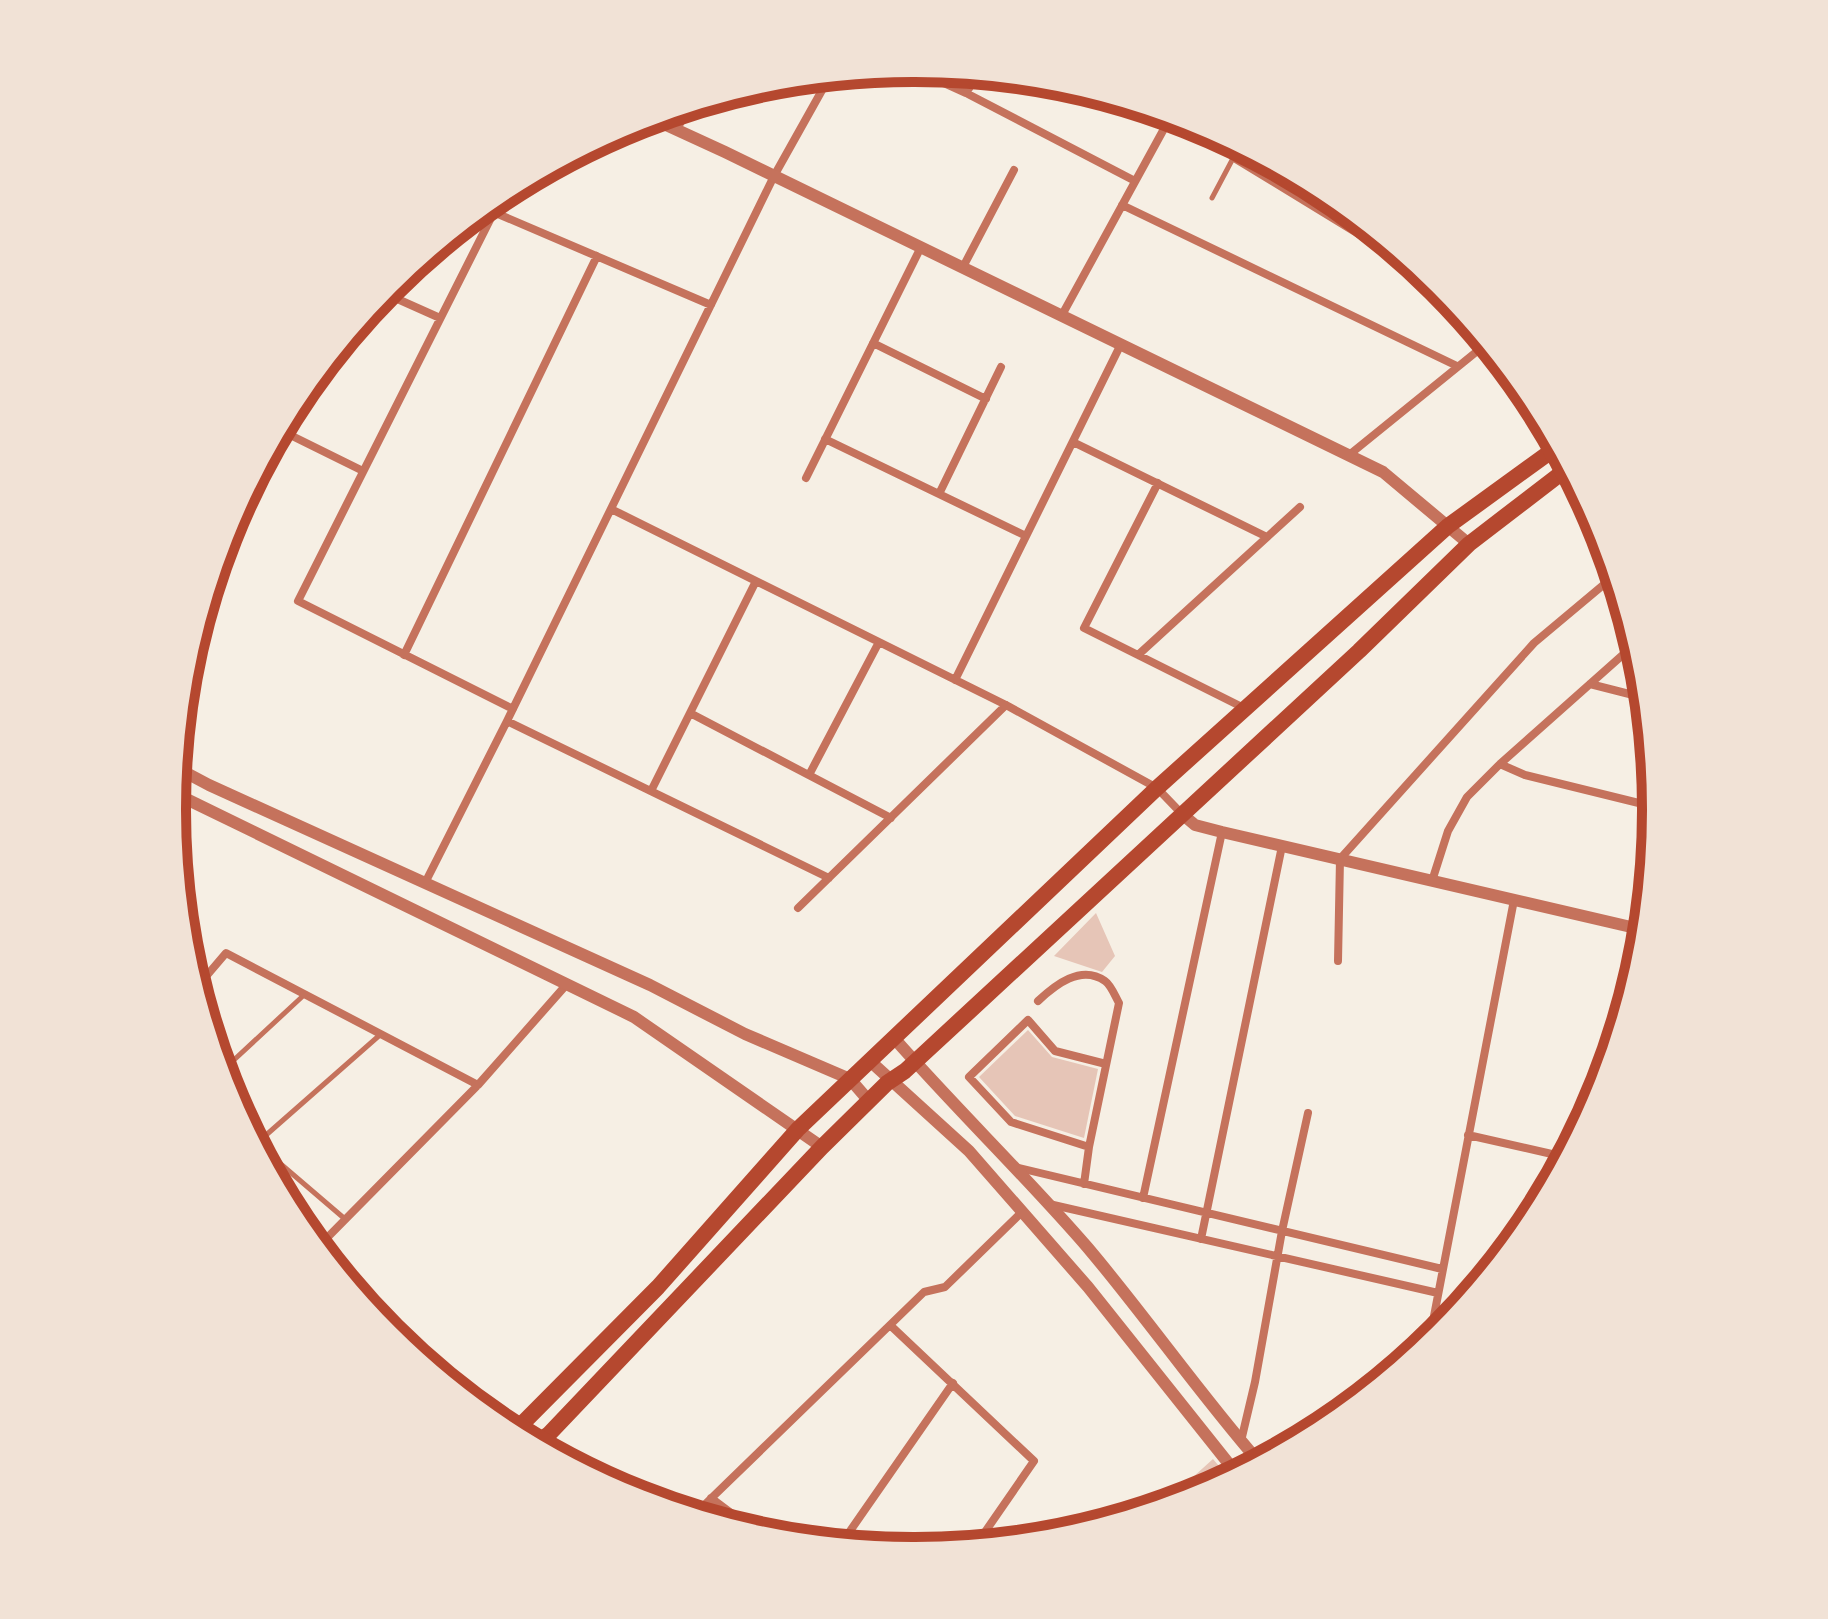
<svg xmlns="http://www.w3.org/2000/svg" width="1828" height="1619" font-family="'Fira Sans Condensed',sans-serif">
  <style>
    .building { fill: #e6c5b7 }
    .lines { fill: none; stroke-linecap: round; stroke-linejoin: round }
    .service { stroke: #c5725c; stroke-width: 5 }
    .minor { stroke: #c5725c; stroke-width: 8 }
    .tertiary { stroke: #c5725c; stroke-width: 12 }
    .trunk { stroke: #b5482f; stroke-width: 16 }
    .rim { fill: none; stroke: #b5482f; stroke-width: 10 }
  </style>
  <rect width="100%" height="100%" fill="#f6efe4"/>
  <!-- building -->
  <path class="building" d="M1096 913 1115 956 1102 972 1054 956Z
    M1028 1030 1052 1057 1098 1069 1084 1138 1015 1116 979 1077Z
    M1213 1459 1229 1478 1197 1495 1162 1505Z"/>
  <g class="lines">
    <!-- service -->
    <path class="service" d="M1233 159 1390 255 1394 249
      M1212 198 1239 147
      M222 1071 304 995
      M255 1142 345 1219
      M257 1143 381 1034"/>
    <!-- minor -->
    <path class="minor" d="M911 68 966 93 1135 181
      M966 93 978 74
      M676 130 691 106
      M1122 205 1457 366
      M484 208 711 305
      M494 212 298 601 513 709
      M963 267 1014 170
      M384 293 440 318
      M1062 315 1171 116
      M873 343 986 399
      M280 430 363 471
      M825 439 1026 536
      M1073 442 1267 537
      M1349 455 1486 344
      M806 478 921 247
      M1158 483 1084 628 1246 709
      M939 494 1001 367
      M611 509 1006 705 1157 788 1182 814
      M404 655 597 256
      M1138 655 1300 507
      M955 680 1121 344
      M1590 684 1645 698
      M690 713 891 818
      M507 721 829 878
      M1500 764 1525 775 1655 807
      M809 775 879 642
      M651 791 756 581
      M1432 881 1448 831 1467 797 1500 764 1635 644
      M425 883 507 721 774 176 830 76
      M798 908 1006 705
      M1338 961 1340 859 1534 643 1614 576
      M197 987 226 953 478 1085
      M1038 1001C1055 985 1081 964 1105 981 1111 985 1115 996 1119 1003L1089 1147 1084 1184
      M1468 1135 1565 1157
      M1089 1147 1011 1122 969 1077 1028 1020 1055 1051 1106 1064
      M1015 1167 1442 1269
      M1143 1198 1222 832
      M1049 1204 1438 1293
      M1201 1239 1282 846
      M318 1247 478 1085 567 984
      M890 1325 1034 1461 976 1545
      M1429 1342 1514 900
      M1241 1441 1255 1382 1282 1231 1308 1113
      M711 1498 759 1534
      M695 1514 924 1292 945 1287 1022 1212
      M841 1544 953 1383"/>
    <!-- tertiary -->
    <path class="tertiary" d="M651 118 725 152 1383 472 1469 544
      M177 768 209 785 650 985 745 1034 850 1079 869 1101
      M174 793 634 1017 822 1147
      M1182 814 1195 825 1222 832 1644 930
      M894 1038C957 1110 1026 1176 1088 1248 1147 1318 1199 1393 1259 1462
      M870 1061 969 1151 1088 1287 1237 1474"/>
    <!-- trunk -->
    <path class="trunk" d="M514 1432 658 1287 798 1129 1157 788 1448 526 1557 447
      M535 1444 549 1434 822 1147 887 1083 905 1071 1359 651 1469 544 1568 468"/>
  </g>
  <!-- crop -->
  <path d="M0 0H1828V1619H0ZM913 82H915A727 727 0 0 1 1642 809V810A727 727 0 0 1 915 1537H913A727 727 0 0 1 186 810V809A727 727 0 0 1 913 82Z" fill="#f1e2d6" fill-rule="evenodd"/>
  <path class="rim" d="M913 82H915A727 727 0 0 1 1642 809V810A727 727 0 0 1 915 1537H913A727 727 0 0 1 186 810V809A727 727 0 0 1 913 82Z"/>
</svg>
